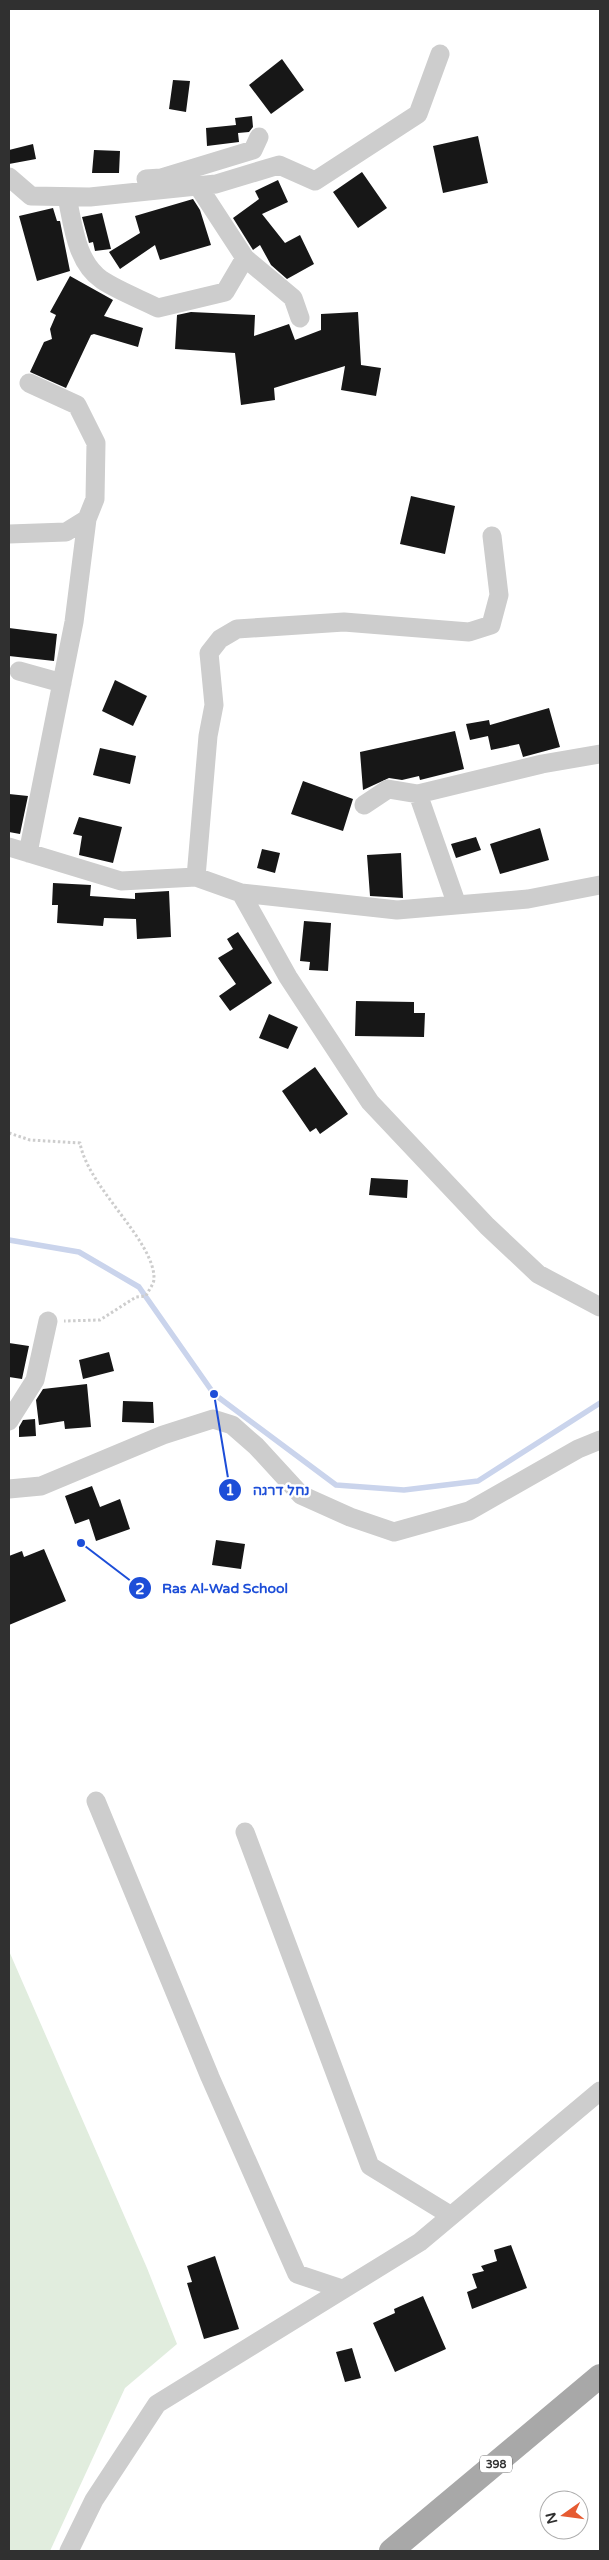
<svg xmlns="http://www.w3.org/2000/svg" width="609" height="2560" font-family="'Varela Round','Noto Sans Hebrew',sans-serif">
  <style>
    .green { fill: #e1edde }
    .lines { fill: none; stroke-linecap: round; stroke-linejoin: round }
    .stream { stroke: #cad4ec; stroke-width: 5.5 }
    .building { fill: #171717 }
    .path { stroke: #cdcdcd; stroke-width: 3; stroke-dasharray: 2.5 2.5; stroke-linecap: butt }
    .minor { stroke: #cdcdcd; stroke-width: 19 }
    .major { stroke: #a8a8a8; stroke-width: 24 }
    .labels { text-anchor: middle; stroke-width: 5; stroke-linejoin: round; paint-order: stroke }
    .shield { fill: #fff; stroke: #6e6e6e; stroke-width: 1 }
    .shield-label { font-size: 11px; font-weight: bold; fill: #303030 }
    .leader { fill: none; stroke: #1d4ed8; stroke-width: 2 }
    .callout-dot { fill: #1d4ed8; stroke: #fff; stroke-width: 2 }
    .mark-label { font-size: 15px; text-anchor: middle; font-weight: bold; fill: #fff }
    .callout-label { font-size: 14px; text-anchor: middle; font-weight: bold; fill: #1d4ed8; stroke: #fff; stroke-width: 5; stroke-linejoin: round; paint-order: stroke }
  </style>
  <rect width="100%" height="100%" fill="#fff"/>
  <!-- green -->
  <path class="green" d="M9 1951 147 2268 177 2344 125 2388 50 2551H9Z"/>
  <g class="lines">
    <!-- stream -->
    <path class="stream" d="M9 1240 79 1252 139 1287 214 1394 336 1485 404 1490 478 1481 600 1403"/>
  </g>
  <!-- building -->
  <path class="building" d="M282 59 304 90 271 114 249 85Z
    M173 80 190 81 186 112 169 109Z
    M252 116 253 127 249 132 238 133 239 142 207 146 206 128 236 125 235 118Z
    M478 136 488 183 443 193 433 146Z
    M33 144 36 159 9 164V150Z
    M94 150 120 151 119 173H92Z
    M362 172 387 208 358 228 333 192Z
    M278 180 288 202 262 214 285 243 300 235 314 264 287 279 271 265 260 245 253 250 233 218 259 199 255 191Z
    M193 199 200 210 211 245 160 260 155 245 120 269 109 252 140 233 135 216Z
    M53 208 57 221H60L70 271 37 281 19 216Z
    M102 213 111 249 95 251 93 242 89 243 88 239 82 217Z
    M70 276 113 300 104 316 143 328 138 347 94 334 91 335 66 388 30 372 44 342 52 339 50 329 56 315 50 312Z
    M191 312 255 315 254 336 289 324 295 340 321 330V314L358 312 361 365 381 368 376 396 341 390 345 366 274 388 275 400 241 405 235 353 175 349 177 315Z
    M411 496 455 506 445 554 400 544Z
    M9 628 57 634 54 661 9 656Z
    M115 680 147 696 133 726 102 711Z
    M549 708 560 747 523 757 519 744 491 750 488 736 470 740 466 724 489 720 490 725Z
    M455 731 464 769 420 780 419 776 402 780 389 778 363 790 360 752Z
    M100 748 136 756 130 784 93 775Z
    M303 781 353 799 343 831 291 814Z
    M9 794 28 796 20 834 9 832Z
    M79 817 122 827 113 863 79 855 82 836 73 834Z
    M540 828 549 860 500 874 490 844Z
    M476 837 481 850 456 858 451 844Z
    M262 849 280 853 275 873 257 868Z
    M401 853 403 898 370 896 367 855Z
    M53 883 91 885 90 896 135 899V893L169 891 171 937 137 939 136 919 104 918 103 926 57 923 58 905H52Z
    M304 921 331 923 328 971 309 970 310 962 300 961Z
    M238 932 272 983 230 1011 219 996 236 984 218 958 233 949 227 939Z
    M356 1001 414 1002V1013H425L424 1037 355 1036Z
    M269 1014 298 1027 288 1049 259 1038Z
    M315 1067 348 1114 320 1134 316 1128 310 1132 282 1091Z
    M371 1178 408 1180 407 1198 369 1195Z
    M9 1343 29 1346 22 1379 9 1377Z
    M109 1352 114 1371 83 1379 79 1360Z
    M87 1384 91 1427 65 1429 64 1421 39 1425 36 1400 43 1389Z
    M123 1401 153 1402 154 1423 122 1422Z
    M35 1419 36 1436 19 1437V1427L23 1420Z
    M92 1486 100 1507 120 1499 130 1529 96 1541 89 1519 75 1524 65 1496Z
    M216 1540 245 1544 241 1569 212 1565Z
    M44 1549 66 1601 9 1625V1556L22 1551 24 1557Z
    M511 2245 527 2288 472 2309 467 2292 477 2288 472 2274 484 2271 481 2266 497 2261 494 2250Z
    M215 2256 239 2329 204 2339 187 2283 192 2282 187 2266Z
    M423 2296 446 2349 395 2372 373 2323 395 2313 394 2309Z
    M352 2348 361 2378 345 2382 336 2352Z"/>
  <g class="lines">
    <!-- path -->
    <path class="path" d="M9 1133 30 1140 80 1143C88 1188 155 1241 154 1279 154 1284 148 1291 146 1296L136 1297 100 1320 64 1321"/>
    <!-- minor -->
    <path class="minor" d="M9 177 31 196 90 197 216 184 279 165 315 181 418 114 440 54
      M146 179 161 178 253 150 259 137
      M198 186 245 258 293 298 300 318
      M67 197C73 225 76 262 102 280 119 291 140 299 158 308L225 292 245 258
      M9 534 66 532 87 519
      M19 671 62 683
      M418 794 457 905
      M364 805 388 789 418 794 542 764 600 754
      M9 847 121 881 196 877 241 893 288 977 370 1102 487 1226 538 1274 600 1307
      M28 853 74 622 87 519 95 499 96 443 77 405 29 383
      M196 877 208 736 214 705 209 653 220 639 237 629 344 622 469 632 491 625 499 595 492 536
      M241 893 397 910 528 899 600 885
      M9 1421 35 1380 48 1321
      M9 1489 41 1486 163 1435 213 1419 232 1425 256 1446 301 1495 350 1517 394 1532 469 1511 578 1449 600 1440
      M96 1801 210 2077 297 2274 342 2289
      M245 1832 370 2166 450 2215
      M69 2551 94 2500 157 2404 420 2242 600 2091"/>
    <!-- major -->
    <path class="major" d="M391 2551 600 2376"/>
  </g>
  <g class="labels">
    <!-- shield labels -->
    <rect class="shield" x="480" y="2455.5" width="32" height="17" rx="4"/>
    <g class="shield-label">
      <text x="496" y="2468">398</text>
    </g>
  </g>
  <!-- callouts -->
  <path class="leader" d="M214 1394L230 1490M81 1543L140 1588"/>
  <g class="callout-dot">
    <circle cx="214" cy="1394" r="5"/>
    <circle cx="81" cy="1543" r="5"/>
    <circle cx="230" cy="1490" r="12"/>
    <circle cx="140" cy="1588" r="12"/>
  </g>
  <g class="mark-label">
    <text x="230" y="1495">1</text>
    <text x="140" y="1594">2</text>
  </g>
  <g class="callout-label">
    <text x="281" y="1495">נחל דרגה</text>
    <text x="225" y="1593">Ras Al-Wad School</text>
  </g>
  <!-- border -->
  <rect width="609" height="2560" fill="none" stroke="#303030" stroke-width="20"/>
  <!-- north arrow -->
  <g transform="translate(564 2515) rotate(256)"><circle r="24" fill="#ffffff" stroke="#acacac"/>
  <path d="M0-4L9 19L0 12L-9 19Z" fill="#e65b32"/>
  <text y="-8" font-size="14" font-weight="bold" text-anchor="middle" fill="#303030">N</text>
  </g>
</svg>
